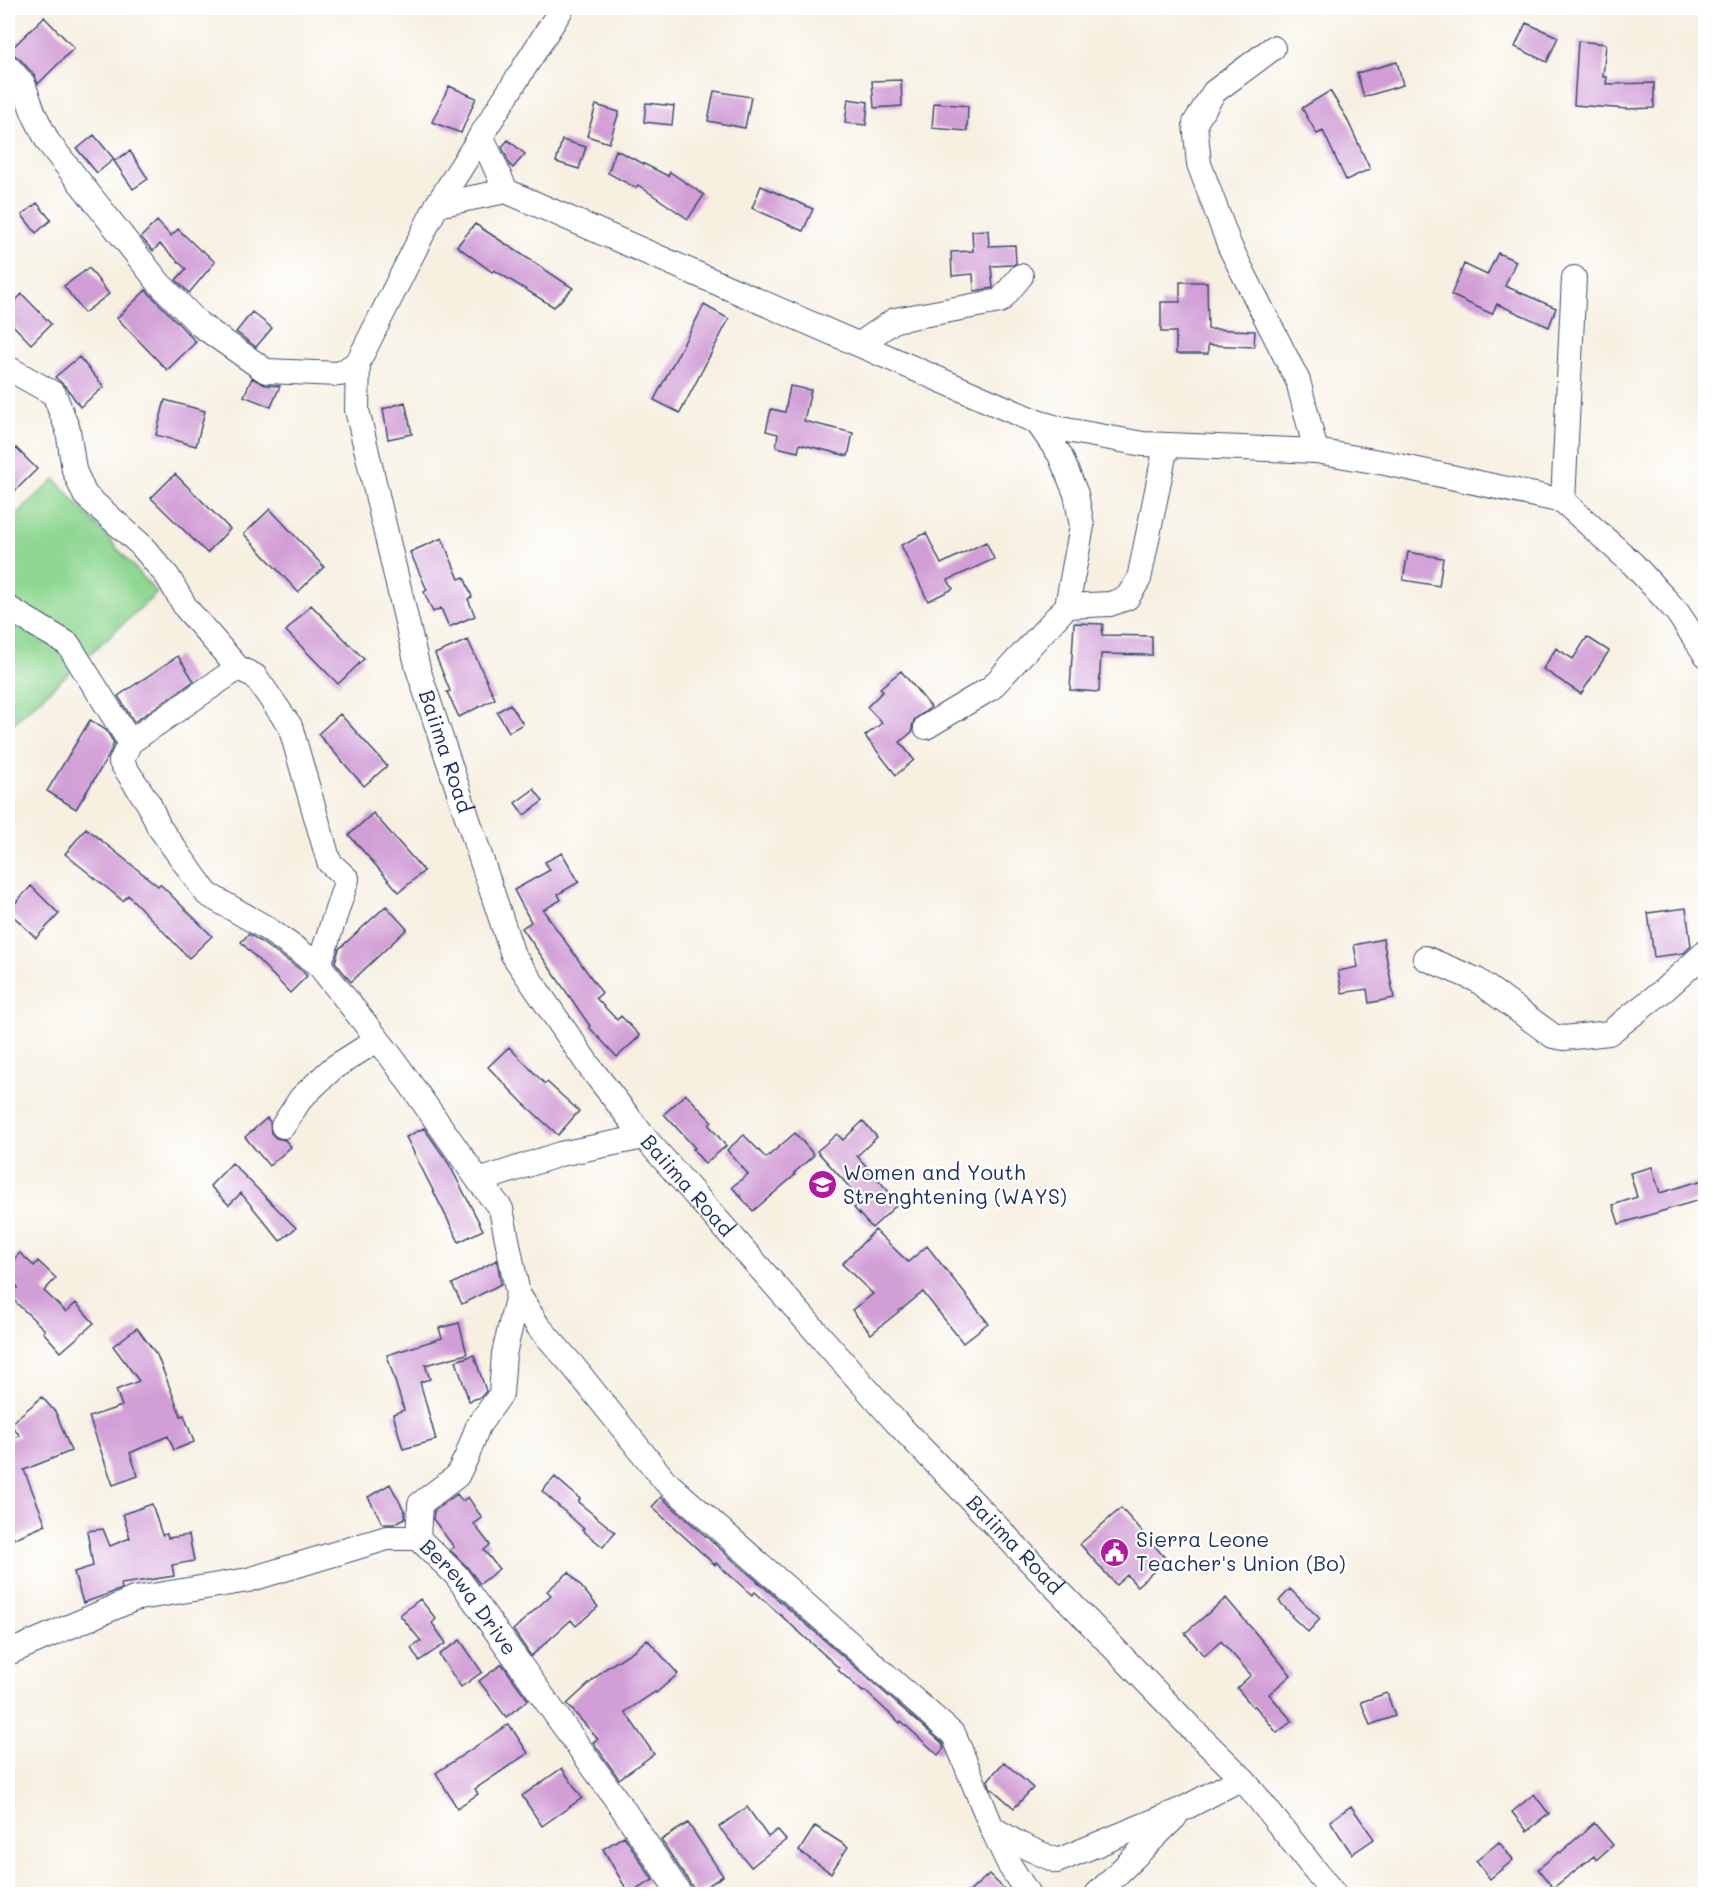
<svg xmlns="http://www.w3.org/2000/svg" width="1713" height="1902" font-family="Mali,sans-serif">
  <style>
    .green { fill: #8fd792; stroke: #558378; stroke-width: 1.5 }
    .building { fill: #d19fd6 }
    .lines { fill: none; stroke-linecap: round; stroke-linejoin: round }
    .minor-casing { stroke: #3c4c72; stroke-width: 26 }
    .minor { stroke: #fff; stroke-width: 24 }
    .labels { text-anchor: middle; stroke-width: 4.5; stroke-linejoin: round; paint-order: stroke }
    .street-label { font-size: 21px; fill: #1b2f5e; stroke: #fff }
    .poi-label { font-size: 21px; fill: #1b2f5e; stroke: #fff; text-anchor: start }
  </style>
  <rect width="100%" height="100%" fill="#fff"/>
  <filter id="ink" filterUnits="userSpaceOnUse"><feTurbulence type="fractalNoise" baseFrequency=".0167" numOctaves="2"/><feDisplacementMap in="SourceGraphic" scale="12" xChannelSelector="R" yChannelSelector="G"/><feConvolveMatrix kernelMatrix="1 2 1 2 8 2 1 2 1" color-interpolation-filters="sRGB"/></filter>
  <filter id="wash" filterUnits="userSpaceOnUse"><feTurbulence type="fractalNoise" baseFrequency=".008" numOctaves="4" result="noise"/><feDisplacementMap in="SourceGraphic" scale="24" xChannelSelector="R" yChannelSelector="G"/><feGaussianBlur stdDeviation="1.35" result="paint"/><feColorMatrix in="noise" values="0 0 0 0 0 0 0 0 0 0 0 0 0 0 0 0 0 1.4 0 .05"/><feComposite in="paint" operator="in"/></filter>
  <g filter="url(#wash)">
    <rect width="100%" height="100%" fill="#f7f0e1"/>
    <!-- green -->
    <path class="green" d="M55 479 157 593 8 728V522Z"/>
    <g id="blocks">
      <!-- building -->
      <path class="building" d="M44 17 74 48 38 84 34 75 19 58 8 52Z
        M1526 23 1558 37 1547 62 1515 47Z
        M1578 41 1606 44 1603 77H1607L1606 84 1654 83V108L1628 109 1574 105Z
        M1397 62 1403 85 1364 97 1357 73Z
        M901 80 902 106 874 108 872 81Z
        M449 86 476 98 461 133 432 122Z
        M714 91 751 97 745 128 708 121Z
        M1330 91 1346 117 1370 169 1346 180 1323 131 1317 134 1302 108Z
        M848 99 868 102 866 125 845 123Z
        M646 103 674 106 672 125 644 122Z
        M934 103 968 106 967 131 932 128Z
        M596 105 619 112 609 143 587 136Z
        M94 135 114 159 97 173 77 149Z
        M508 140 525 154 513 168 510 165 502 147Z
        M562 140 586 147 579 169 556 162Z
        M616 150 668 176 670 172 704 195 688 219 638 185 636 188 608 173Z
        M130 151 148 179 133 189 114 161Z
        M761 186 813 209 803 231 752 208Z
        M37 203 51 220 36 233 22 215Z
        M157 221 171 236 178 229 201 251 202 250 215 262 189 293 176 280 186 269 160 244 153 251 141 237Z
        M475 224 515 250 573 288 554 307 494 270 492 272 457 246Z
        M988 230 989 246 1015 245 1016 263 1013 265 991 266 993 288 974 291 973 274 952 276 951 252 973 251 972 231Z
        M1498 253 1516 261 1505 286 1556 308 1549 327 1497 304 1492 314 1451 295 1464 264 1487 275Z
        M89 268 109 294 84 313 64 286Z
        M1180 282H1207L1208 329 1255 331 1254 347 1208 345V354H1176V332H1161V302H1180Z
        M146 290 196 342 167 370 117 318Z
        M22 294 51 324 31 344 8 320V308Z
        M704 305 729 319 680 413 654 400Z
        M252 312 272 328 256 347 236 332Z
        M79 357 104 387 80 407 67 388 55 377Z
        M252 378 265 385 280 386 271 407 244 396Z
        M790 386 811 390 804 421 853 433 848 456 800 444 798 452 776 447 778 434 766 431 771 409 785 412Z
        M165 400 205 411 196 446 156 435Z
        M405 402 412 434 388 439 383 409Z
        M16 448 37 469 8 498V457Z
        M175 474 230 529 207 553 151 498Z
        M270 509 324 567 298 592 244 534Z
        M926 533 941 564 986 542 994 559 948 580 953 589 928 601 901 545Z
        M442 538 459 579 464 577 472 597 468 599 475 616 449 627 441 608 433 612 424 592 427 590 410 552Z
        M1408 552 1443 558 1439 586 1403 580Z
        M311 605 364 659 338 684 286 631Z
        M1074 623 1103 624 1102 635 1152 636V655L1101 654 1099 692 1070 690Z
        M1587 637 1609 651 1581 694 1543 669 1556 648 1573 659Z
        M468 640 495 699 459 717 447 692 450 691 435 654Z
        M178 656 194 681 134 722 118 696Z
        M901 671 931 707 914 720 912 727 913 731 900 742 914 760 896 775 865 736 882 723 867 707 883 691 880 688Z
        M510 704 523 724 509 732 497 712Z
        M340 714 387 766 364 786 318 734Z
        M90 720 106 730 114 743 108 757 76 809 47 791Z
        M534 789 543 801 524 815 515 803Z
        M373 813 424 871 399 892 349 835Z
        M86 828 158 886 160 884 212 936 189 958 128 895 123 901 65 854Z
        M562 853 579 882 558 894 561 900 543 910 602 993 596 998 617 1020 621 1016 640 1036 617 1057 589 1027 590 1026 522 928 531 922 514 890 550 870 545 862Z
        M31 886 59 914 36 938 8 911Z
        M386 906 407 929 351 982 335 962 339 949Z
        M1686 908 1691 946 1684 953 1654 957 1648 913Z
        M249 934 301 970 307 976 290 993 241 942Z
        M1383 939 1394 998 1369 1003 1367 989 1342 993 1338 971 1358 967 1354 945Z
        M509 1047 545 1084 547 1082 579 1111 558 1135 523 1103 488 1067Z
        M686 1094 712 1122 709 1125 726 1146 705 1164 693 1149 695 1148 664 1114Z
        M267 1118 270 1122 271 1133 276 1138 285 1140 291 1147 269 1166 245 1137Z
        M863 1121 877 1137 857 1156 899 1203 872 1228 854 1208 862 1201 817 1151 837 1134 843 1140Z
        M424 1128 449 1164 483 1230 459 1242 406 1137Z
        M795 1133 814 1155 794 1173 795 1175 753 1211 732 1187 748 1174 727 1150 744 1135 766 1158Z
        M232 1163 296 1228 280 1241 241 1193 229 1205 210 1186Z
        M1652 1167 1660 1193 1706 1179V1198L1619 1224 1613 1205 1637 1197 1630 1173Z
        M875 1230 908 1262 927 1246 988 1323 963 1343 923 1292 871 1334 852 1310 873 1294 842 1264Z
        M20 1253 34 1266 38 1261 56 1278 44 1291 66 1312 76 1303 94 1323 61 1352 43 1332 45 1330 9 1296 18 1287 8 1277V1265Z
        M497 1260 501 1284 462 1304 452 1284Z
        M459 1323 467 1354 425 1365 430 1379 420 1382 436 1440 403 1449 393 1414 404 1410 387 1355 442 1338 439 1328Z
        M137 1328 157 1355 181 1416 184 1415 194 1442 174 1450 168 1436 130 1453 138 1476 113 1485 89 1417 122 1406 116 1390 139 1381 113 1346Z
        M474 1355 486 1391 481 1397 469 1401 456 1361Z
        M42 1397 56 1413 71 1451 24 1470 46 1525 8 1541V1440L20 1436 10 1424Z
        M555 1477 580 1499 578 1502 615 1532 603 1547 582 1530 584 1529 542 1491Z
        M390 1484 405 1512V1518L394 1524H383L368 1497Z
        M457 1494 462 1501 468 1497 482 1518 474 1524 490 1545 484 1550 499 1569 480 1584 467 1567 450 1550 454 1547 433 1519 434 1511Z
        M661 1497 942 1743 944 1748 938 1755 901 1721 900 1723 865 1691 863 1692 838 1670 839 1668 755 1592 752 1595 716 1563 715 1565 652 1507Z
        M152 1504 162 1535 167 1534 168 1538 189 1535 194 1561 172 1565 174 1576 121 1584 122 1589 83 1603 74 1572 93 1566 87 1531 103 1529 110 1546 130 1538 123 1514Z
        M1121 1508 1167 1560 1137 1586 1127 1575 1116 1585 1080 1544Z
        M569 1572 598 1607 576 1626 571 1620 531 1656 513 1630 551 1595 547 1591Z
        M1290 1589 1320 1619 1308 1632 1291 1616 1292 1615 1279 1601Z
        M1226 1598 1291 1675 1269 1694 1292 1721 1277 1733 1255 1706 1253 1707 1237 1688 1251 1675 1221 1641 1204 1656 1185 1633Z
        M420 1599 436 1619 432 1623 446 1643 419 1661 411 1648 421 1641 400 1615Z
        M647 1639 678 1674 656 1693 655 1692 625 1712 654 1754 619 1779 593 1742 598 1739 567 1704 605 1669 636 1649Z
        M460 1640 482 1672 461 1687 439 1655Z
        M502 1664 528 1700 506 1717 479 1681Z
        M1387 1693 1395 1716 1370 1725 1361 1702Z
        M509 1724 528 1753 475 1789 478 1794 457 1808 436 1773Z
        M1004 1762 1033 1788 1014 1808 990 1787 988 1780Z
        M562 1768 582 1798 542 1826 522 1796Z
        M1534 1794 1549 1814 1527 1831 1512 1812Z
        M1351 1806 1374 1839 1352 1854 1330 1821Z
        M747 1807 768 1837 777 1830 786 1840 751 1867 719 1827Z
        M688 1823 723 1876 695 1894H694L692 1886 661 1840Z
        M1594 1823 1613 1845 1596 1860 1594 1856 1553 1888 1538 1869 1559 1852 1560 1853Z
        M815 1826 848 1847 831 1873 799 1851Z
        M624 1836 653 1880 629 1894 603 1849Z
        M1499 1842 1513 1860 1490 1879 1476 1861Z
        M989 1874 1009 1894H967Z"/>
    </g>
  </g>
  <g filter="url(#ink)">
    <use href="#blocks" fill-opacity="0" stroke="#3c4c72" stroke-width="1.5"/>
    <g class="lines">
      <defs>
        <g id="minor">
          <path id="s1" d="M562 8 437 205 358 362 357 410 418 669 513 955 589 1066 644 1137 896 1422 1192 1729 1242 1778 1334 1894"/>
          <path d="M1273 48 1214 92 1195 123 1199 164 1230 247 1298 381 1316 451"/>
          <path d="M8 67 23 84 34 114 48 142 159 283 199 324 266 371 340 374 358 362"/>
          <path d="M481 135 506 191"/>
          <path d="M437 205 506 191 1037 422 1061 429 1143 444 1316 451 1385 463 1563 501 1633 564 1677 612 1706 655"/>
          <path d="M860 344 895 320 1000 301 1021 276"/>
          <path d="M8 368 54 394 68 430 74 470 85 495 141 545 168 577 186 608 238 668 255 676 290 726 329 862 347 879 319 965 390 1055 479 1181 501 1209 518 1294 538 1326 573 1366 665 1481 954 1735 992 1828 1019 1844 1057 1861 1183 1809 1242 1778"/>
          <path d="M1563 501 1574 278"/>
          <path d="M1067 606 1110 604 1127 598 1139 579 1166 446"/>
          <path d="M8 608 68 644 130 742"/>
          <path d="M238 668 130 742 121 762 149 804 159 827 207 894 263 926 319 965"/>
          <path d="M926 727 991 688 1067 606 1082 526 1076 494 1060 455 1037 422"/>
          <path d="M1425 958 1477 980 1553 1036 1564 1038 1609 1033 1664 990 1706 952"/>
          <path d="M283 1126 301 1098 333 1068 377 1040"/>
          <path d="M479 1181 560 1154 644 1137"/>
          <path d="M418 1538 420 1504 457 1476 467 1456 478 1426 501 1394 504 1354 518 1294"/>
          <path id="s2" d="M8 1653 134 1599 248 1580 387 1538H418L456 1575 621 1806 680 1894"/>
          <path d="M992 1828 1010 1866 1028 1894"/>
          <path d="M1097 1894 1175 1817"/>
        </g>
      </defs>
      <!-- minor casing -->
      <use href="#minor" class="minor-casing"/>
      <!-- minor -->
      <use href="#minor" class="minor"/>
    </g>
  </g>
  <!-- icons -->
  <defs>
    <symbol id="school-disc" viewBox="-11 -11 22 22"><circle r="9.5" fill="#b5179e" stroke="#fff"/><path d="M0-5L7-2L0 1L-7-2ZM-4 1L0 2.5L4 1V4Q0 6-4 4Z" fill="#fff"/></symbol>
    <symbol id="civic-disc" viewBox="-11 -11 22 22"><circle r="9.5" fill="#b5179e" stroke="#fff"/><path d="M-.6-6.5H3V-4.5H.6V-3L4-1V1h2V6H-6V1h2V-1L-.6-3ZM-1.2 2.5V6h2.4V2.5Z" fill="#fff"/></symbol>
  </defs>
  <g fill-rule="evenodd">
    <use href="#school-disc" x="806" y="1168" width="33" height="33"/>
    <use href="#civic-disc" x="1098" y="1536" width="33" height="33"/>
  </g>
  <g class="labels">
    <!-- street labels -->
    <g class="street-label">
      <text dy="7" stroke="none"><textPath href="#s1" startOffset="810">Baiima Road</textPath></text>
      <text dy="7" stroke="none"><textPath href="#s1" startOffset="1314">Baiima Road</textPath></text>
      <text dy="7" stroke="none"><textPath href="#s1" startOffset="1800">Baiima Road</textPath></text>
      <text dy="7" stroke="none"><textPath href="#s2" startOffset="507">Berewa Drive</textPath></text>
    </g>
    <!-- poi labels -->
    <g class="poi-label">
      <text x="843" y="1180">Women and Youth<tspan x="843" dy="24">Strenghtening (WAYS)</tspan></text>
      <text x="1136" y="1547">Sierra Leone<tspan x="1136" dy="24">Teacher's Union (Bo)</tspan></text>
    </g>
  </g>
  <!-- margin -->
  <rect width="1713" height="1902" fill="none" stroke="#fff" stroke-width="30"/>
</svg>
